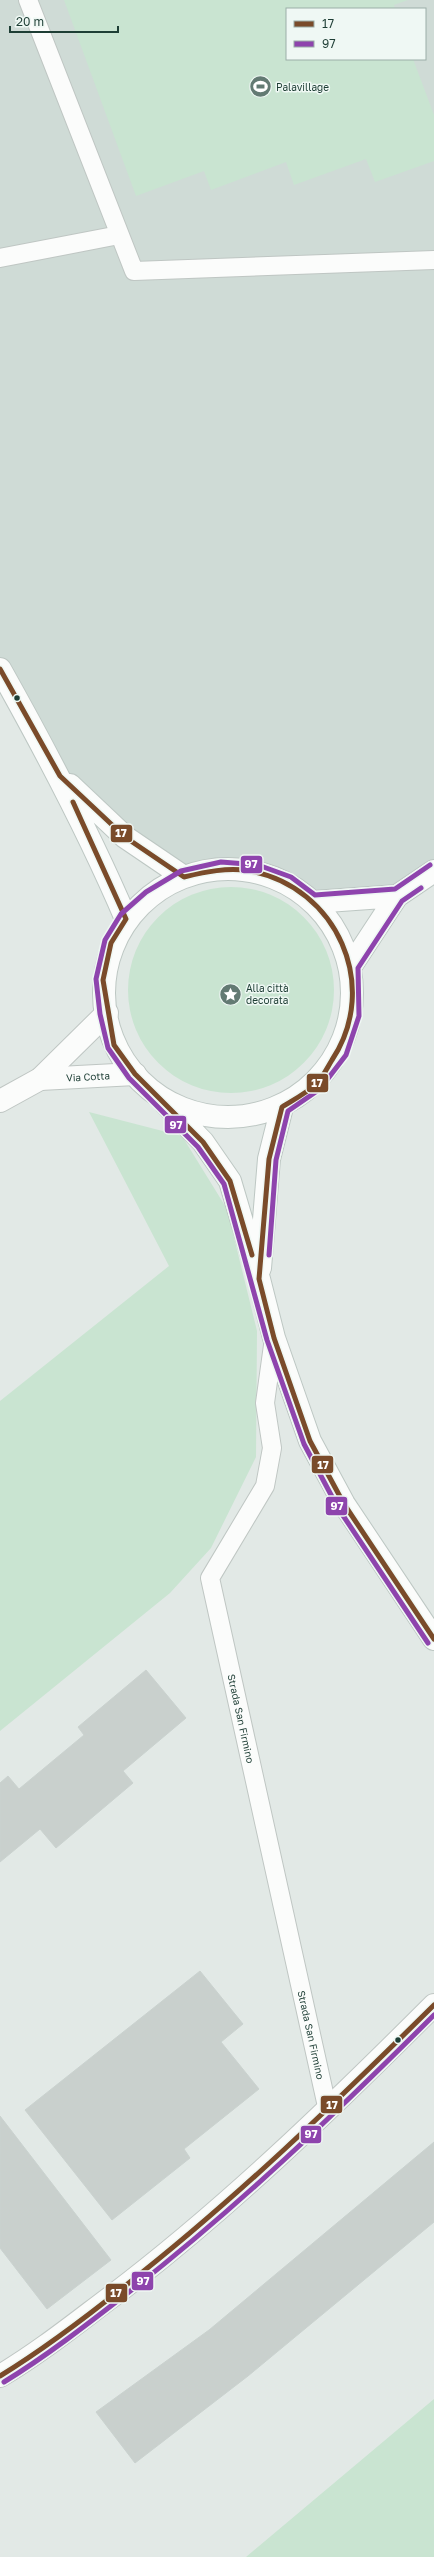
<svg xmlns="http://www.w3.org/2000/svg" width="434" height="2557" font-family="'Golos Text',sans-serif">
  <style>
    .built { fill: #cfdbd6; fill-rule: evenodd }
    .green { fill: #c9e4d1 }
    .building { fill: #c9d0cd; stroke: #cad2cf }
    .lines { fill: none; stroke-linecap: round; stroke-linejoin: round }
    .lane-casing { stroke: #bfc6c3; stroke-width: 20 }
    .street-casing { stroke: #bfc6c3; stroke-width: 24 }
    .secondary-casing { stroke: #bdc7c3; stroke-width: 24 }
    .lane { stroke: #fbfcfb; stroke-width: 18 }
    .street { stroke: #fbfcfb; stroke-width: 22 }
    .secondary { stroke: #fbfcfb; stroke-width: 22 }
    .bus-1-casing { stroke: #eff8f4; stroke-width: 8 }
    .bus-2-casing { stroke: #eff8f4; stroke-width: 8 }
    .bus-1 { stroke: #7a4b2a; stroke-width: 5 }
    .bus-2 { stroke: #8e44ad; stroke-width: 5 }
    .bus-dot { fill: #1e3e35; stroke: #eff8f4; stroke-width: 1.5 }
    .labels { text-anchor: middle; stroke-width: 3; stroke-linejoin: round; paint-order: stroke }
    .poi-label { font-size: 10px; fill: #1e3e35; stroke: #eff8f4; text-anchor: start }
    .street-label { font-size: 10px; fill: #1e3e35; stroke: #eff8f4 }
    .line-badge { stroke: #eff8f4; stroke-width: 1.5 }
    .badge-label { font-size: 11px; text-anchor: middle; font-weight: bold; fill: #fff }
  </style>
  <rect width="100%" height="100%" fill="#e2e9e6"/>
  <!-- built -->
  <path class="built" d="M0 0H434V871L397 896 313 902 288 883 257 872 222 869 184 877 60 776 0 669ZM287 9H425V59H287Z"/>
  <!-- green -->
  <path class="green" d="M64 0H408L394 5 395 9H287V59H413L434 115V161L375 182 366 159 294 185 286 162 211 190 204 171 136 196Z
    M128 990a103 103 0 1 1 206 0a103 103 0 1 1-206 0Z
    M89 1112 182 1136 227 1209 257 1331 256 1457 211 1548 170 1593 0 1731V1401L169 1266Z
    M434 2399V2557H246Z"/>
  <!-- building -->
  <path class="building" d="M146 1670 186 1718 123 1771 133 1783 56 1848 40 1829 0 1862V1783L8 1776 19 1789 84 1735 78 1727Z
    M200 1971 243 2024 221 2042 259 2089 184 2149 190 2158 112 2220 25 2110Z
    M0 2116 111 2260 47 2309 0 2248Z
    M434 2142V2222L248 2376 135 2463 96 2412 209 2330Z"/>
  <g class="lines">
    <defs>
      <g id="lane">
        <path d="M28 0 134 271 434 260"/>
        <path d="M0 258 119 235"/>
        <path id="s1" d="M274 1338 265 1403 272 1448 265 1486 210 1578 328 2111"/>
      </g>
      <g id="street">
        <path id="s2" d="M40 1079 135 1074"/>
        <path d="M0 1101 40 1079 107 1013"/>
        <path d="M0 2376C39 2353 75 2324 111 2297 227 2209 331 2108 434 2005"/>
      </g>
      <path id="secondary" d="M0 669C46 751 89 832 126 919
        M70 785 125 837 184 877
        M104 993a124 124 0 1 1 248 0a124 124 0 1 1-248 0Z
        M313 902 397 896
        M351 966 397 896 434 871
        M166 1104 203 1142 230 1181 259 1279 274 1338 310 1441 344 1504 434 1639
        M260 1268 269 1159 282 1107"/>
    </defs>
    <!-- lane casing -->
    <use href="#lane" class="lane-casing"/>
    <!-- street casing -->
    <use href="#street" class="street-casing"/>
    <!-- secondary casing -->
    <use href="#secondary" class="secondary-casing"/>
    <!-- lane -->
    <use href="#lane" class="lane"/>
    <!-- street -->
    <use href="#street" class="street"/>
    <!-- secondary -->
    <use href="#secondary" class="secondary"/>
    <defs>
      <path id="bus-1" d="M0 669 60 776 125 837 184 877C205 872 228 867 250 871 337 887 381 986 332 1060 327 1068 322 1079 315 1085 305 1094 293 1100 282 1107L269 1159 259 1279 274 1338 310 1441 344 1504 434 1639
        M73 802 126 919 111 943 103 980 114 1045 135 1074 203 1142 230 1181 252 1255
        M0 2376C44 2349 85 2318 125 2286 235 2200 335 2103 434 2005"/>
      <path id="bus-2" d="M269 1255 276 1160 288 1111 320 1089 346 1055 359 1016 358 968 402 901 421 888
        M428 1643 338 1508 304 1444 267 1340 224 1184 198 1147 129 1078 108 1048 100 1014 96 979 105 940 121 914 146 892 181 871 221 862 258 865 291 877 315 895 395 889 430 865
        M4 2382C48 2355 89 2323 129 2292 238 2207 337 2112 434 2015"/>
    </defs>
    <!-- bus-1 casing -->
    <use href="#bus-1" class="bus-1-casing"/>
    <!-- bus-2 casing -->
    <use href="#bus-2" class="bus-2-casing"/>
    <!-- bus-1 -->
    <use href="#bus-1" class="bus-1"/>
    <!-- bus-2 -->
    <use href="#bus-2" class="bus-2"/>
  </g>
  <!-- icons -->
  <defs>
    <symbol id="stadium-disc" viewBox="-11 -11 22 22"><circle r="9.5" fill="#637a73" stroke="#eff8f4"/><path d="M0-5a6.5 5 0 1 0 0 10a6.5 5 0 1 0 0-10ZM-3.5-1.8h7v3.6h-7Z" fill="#fff"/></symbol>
    <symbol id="sight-disc" viewBox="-11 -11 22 22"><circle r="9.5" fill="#637a73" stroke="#eff8f4"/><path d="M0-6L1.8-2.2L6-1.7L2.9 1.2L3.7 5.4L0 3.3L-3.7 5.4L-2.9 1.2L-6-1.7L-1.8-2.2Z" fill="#fff"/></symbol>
  </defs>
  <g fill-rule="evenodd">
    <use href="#stadium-disc" x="248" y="74" width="25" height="25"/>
    <use href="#sight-disc" x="218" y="982" width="25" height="25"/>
  </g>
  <!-- markers -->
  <g class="bus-dot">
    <circle cx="17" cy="698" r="3.5"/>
    <circle cx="398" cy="2040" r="3.5"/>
  </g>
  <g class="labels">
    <!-- poi labels -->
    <g class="poi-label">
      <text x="276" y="91">Palavillage</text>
      <text x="246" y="992">Alla città<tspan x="246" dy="12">decorata</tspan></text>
    </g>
    <!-- street labels -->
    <g class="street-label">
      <text dy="4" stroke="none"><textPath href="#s2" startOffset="48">Via Cotta</textPath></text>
      <text dy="4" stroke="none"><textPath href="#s1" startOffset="401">Strada San Firmino</textPath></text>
      <text dy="4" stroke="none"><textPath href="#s1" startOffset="725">Strada San Firmino</textPath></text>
    </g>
  </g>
  <g class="line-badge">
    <rect x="110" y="824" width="23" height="19" rx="4" fill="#7a4b2a"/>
    <rect x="240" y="855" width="23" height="19" rx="4" fill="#8e44ad"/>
    <rect x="306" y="1073" width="23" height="20" rx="4" fill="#7a4b2a"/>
    <rect x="164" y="1115" width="23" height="19" rx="4" fill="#8e44ad"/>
    <rect x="311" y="1455" width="23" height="19" rx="4" fill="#7a4b2a"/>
    <rect x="325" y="1496" width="23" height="20" rx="4" fill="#8e44ad"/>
    <rect x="320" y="2095" width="23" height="19" rx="4" fill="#7a4b2a"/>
    <rect x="300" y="2125" width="22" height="19" rx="4" fill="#8e44ad"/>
    <rect x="131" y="2271" width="23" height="20" rx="4" fill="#8e44ad"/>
    <rect x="105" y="2283" width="23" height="20" rx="4" fill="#7a4b2a"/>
  </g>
  <g class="badge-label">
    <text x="121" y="837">17</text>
    <text x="251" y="868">97</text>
    <text x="317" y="1087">17</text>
    <text x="176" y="1129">97</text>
    <text x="323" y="1469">17</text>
    <text x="337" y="1510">97</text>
    <text x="332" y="2109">17</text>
    <text x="311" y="2138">97</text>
    <text x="143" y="2285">97</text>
    <text x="116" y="2297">17</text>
  </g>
  <!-- legend -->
  <rect x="286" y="8" width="140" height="52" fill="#eff8f4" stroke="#9baea8"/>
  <rect x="294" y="21" width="20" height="6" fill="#7a4b2a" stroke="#9baea8"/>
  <text x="322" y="28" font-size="12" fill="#1e3e35">17</text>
  <rect x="294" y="41" width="20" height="6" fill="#8e44ad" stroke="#9baea8"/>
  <text x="322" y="48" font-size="12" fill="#1e3e35">97</text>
  <!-- scale -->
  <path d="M10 26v6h108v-6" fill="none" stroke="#1e3e35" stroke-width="2"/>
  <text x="16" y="26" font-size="12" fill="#1e3e35" stroke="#eff8f4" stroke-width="3" paint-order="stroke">20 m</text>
</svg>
